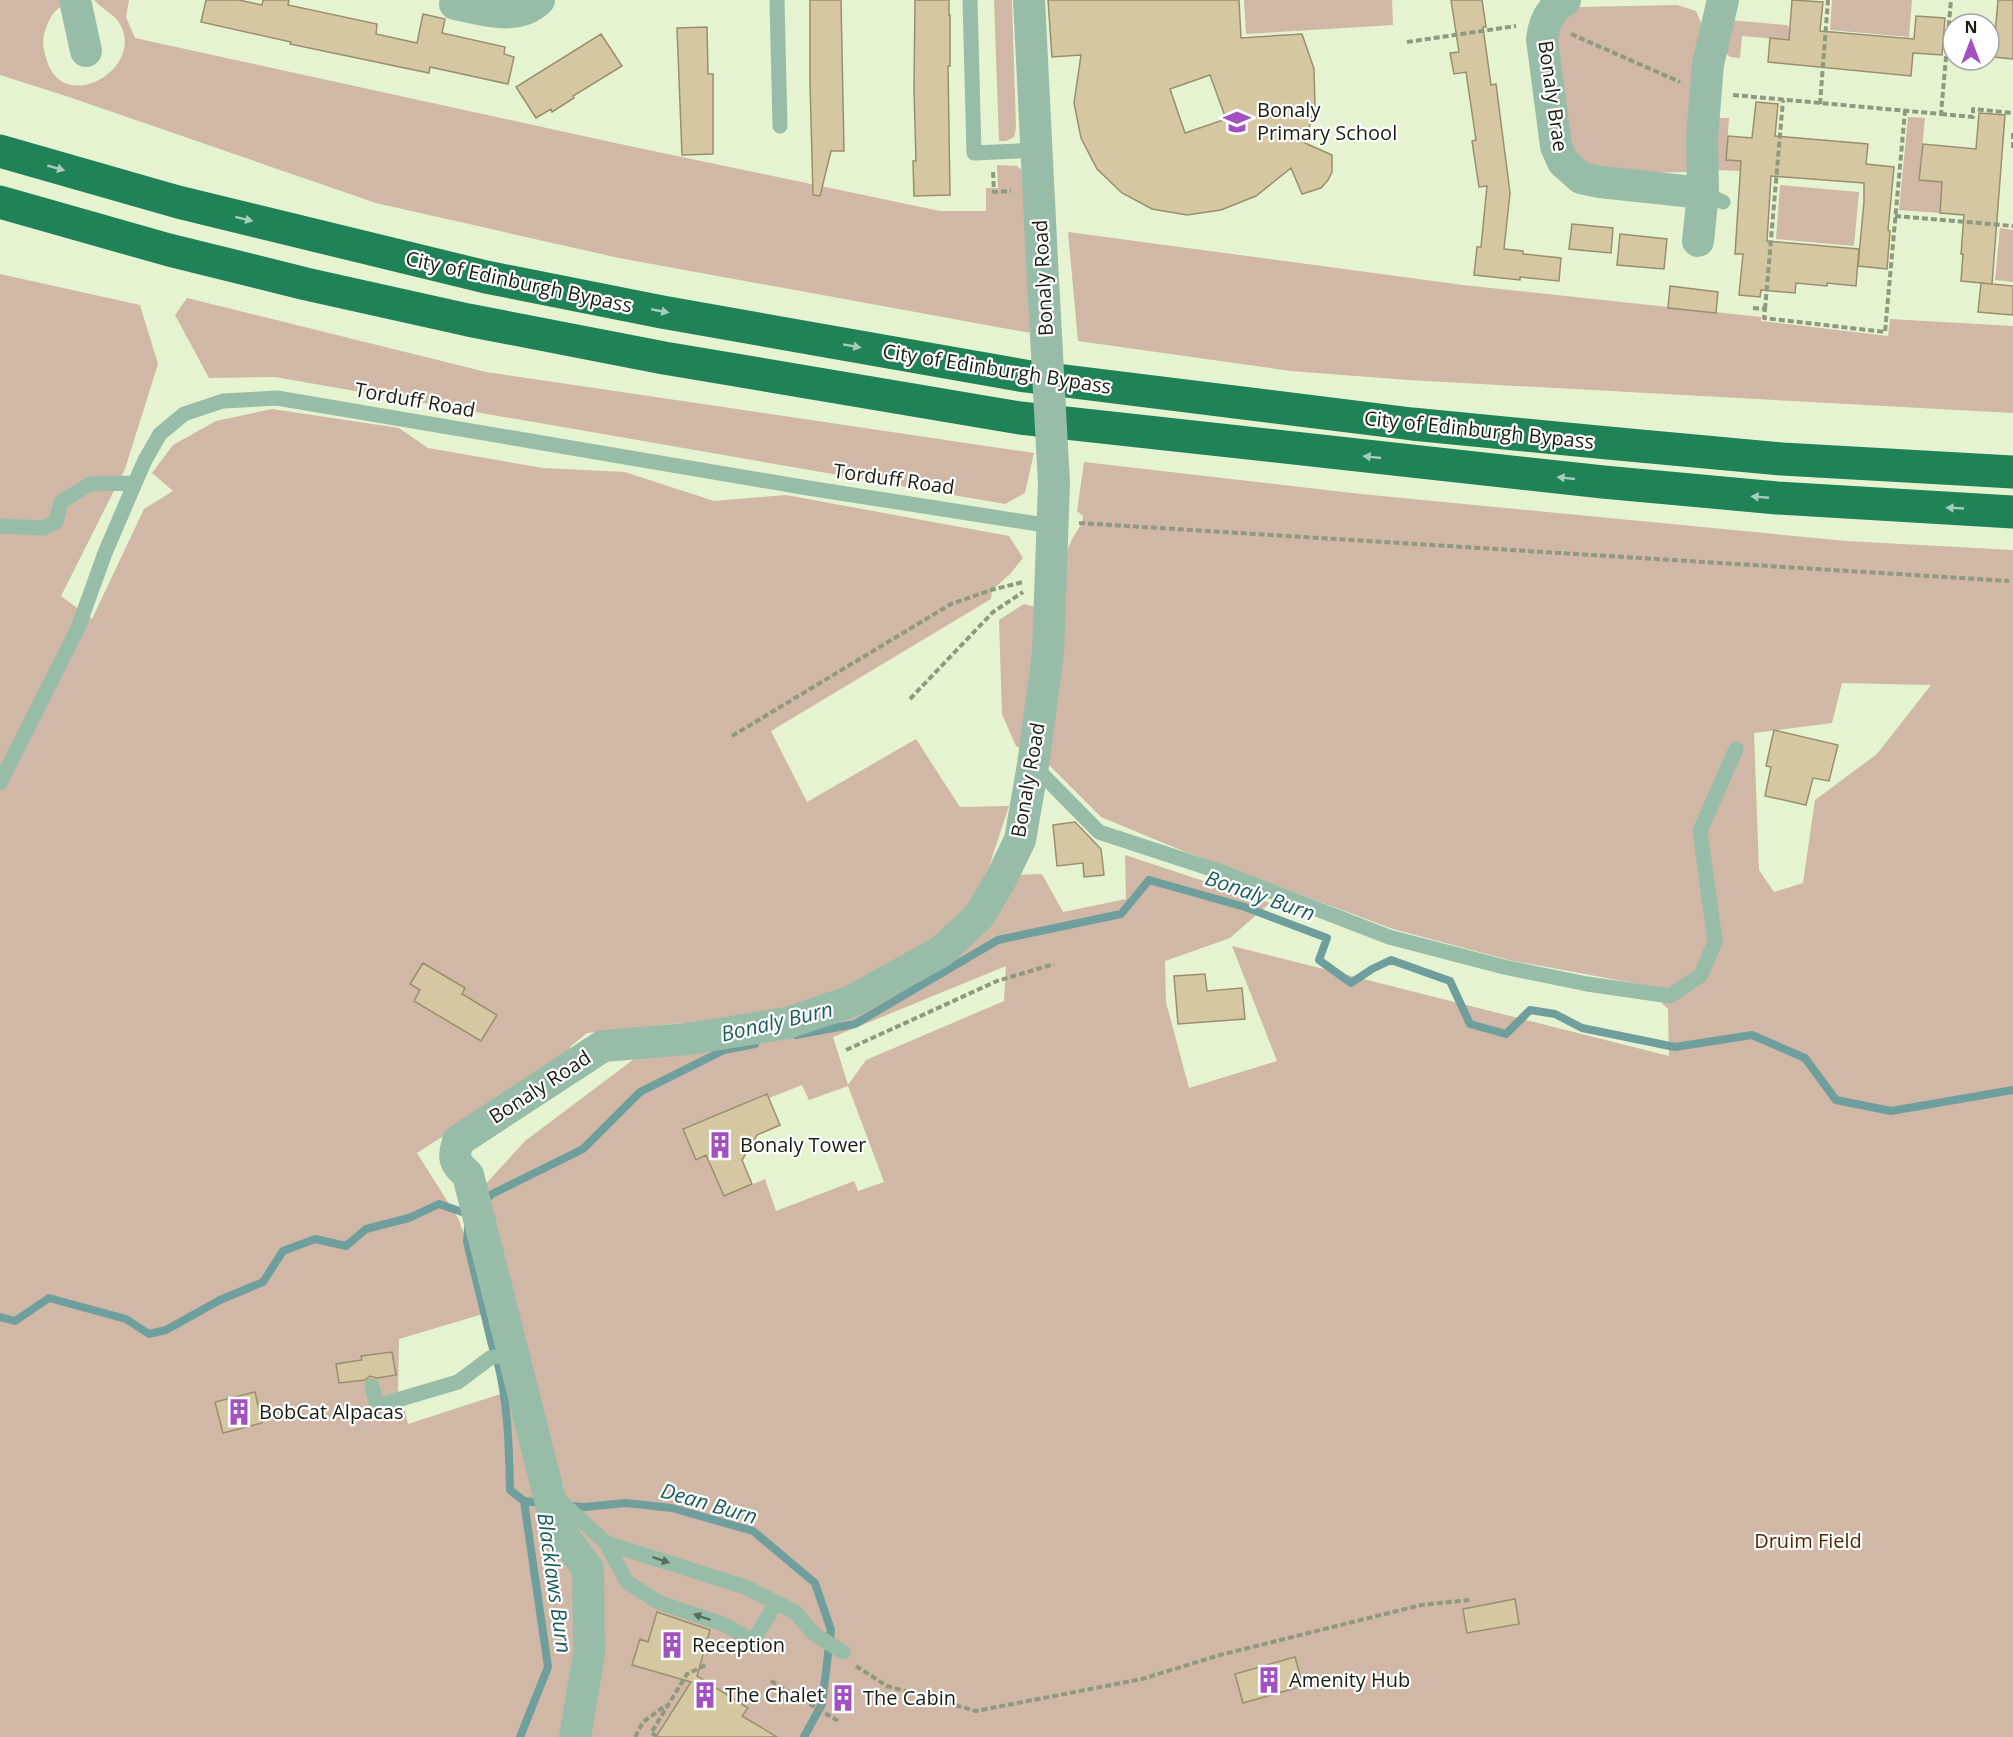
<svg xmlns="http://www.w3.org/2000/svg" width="2013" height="1737" font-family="'Open Sans',sans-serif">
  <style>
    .green { fill: #d0b7a6; fill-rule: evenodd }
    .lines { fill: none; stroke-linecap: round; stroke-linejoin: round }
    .stream { stroke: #6f9f9d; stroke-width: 8 }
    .building { fill: #d4c7a2; stroke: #9a8f6d; stroke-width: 1.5; fill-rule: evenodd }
    .path { stroke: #8f997f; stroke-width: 4; stroke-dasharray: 6 3; stroke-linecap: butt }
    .lane { stroke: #97bca7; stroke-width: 15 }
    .street { stroke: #97bca7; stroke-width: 32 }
    .highway { stroke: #208257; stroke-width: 33 }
    .street-bridge { stroke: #97bca7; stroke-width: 32 }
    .oneway { fill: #a6cdbc }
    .oneway2 { fill: #586d5c }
    .labels { text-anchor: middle; stroke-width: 4.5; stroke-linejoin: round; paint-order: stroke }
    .street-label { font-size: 20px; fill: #191e11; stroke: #fff }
    .poi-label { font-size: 20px; fill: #191e11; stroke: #fff; text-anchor: start }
    .park-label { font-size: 20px; fill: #532800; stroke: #fff }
    .water-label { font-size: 21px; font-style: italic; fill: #1a5d5c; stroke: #fff }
  </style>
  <rect width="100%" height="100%" fill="#e5f3d0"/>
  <!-- green -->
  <path class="green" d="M0 0H63L64 5C52 10 48 22 44 34 42 44 44 52 47 61 65 117 149 66 118 21 112 13 101 8 94 0H129L126 17 135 38 620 144 940 211H986V188H998L997 165 1017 166 1023 171 1036 334 619 258 376 203 69 97 0 75Z
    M994 0H1012L1016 128 1014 137 1006 141H999Z
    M1244 0H1392L1393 25 1246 34Z
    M1832 0H1912L1909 37 1830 30Z
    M1677 5 1696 11 1703 27 1693 172 1604 173 1573 160 1553 25 1578 7Z
    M1728 20 1787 25 1789 27V40L1742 36 1740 58 1731 57 1725 53Z
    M1908 117 1925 118 1919 179 1943 182 1940 213 1899 210Z
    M1719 118H1729L1726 160 1741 161V171L1715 170Z
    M1780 185 1859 192 1854 246 1776 239Z
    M2000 228 2013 230V282L1995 280Z
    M1068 232 1463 285 1761 317V321L1888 336 1890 319 2013 326V413L1408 380 1291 371 1078 341Z
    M0 274 140 305 158 364 125 469 61 596 92 619 144 509 173 491 152 473 173 445 216 421 272 409 399 428 428 448 543 468 625 472 714 501 786 495 1009 536 1023 558 1010 574 992 590 991 599 771 731 807 802 916 739 960 807 1009 806 986 876 1042 874 1063 912 1126 899 1125 855 1270 903 1230 938 1165 961 1166 1002 1189 1088 1277 1061 1232 946 1669 1056 1668 1009 1644 985 1509 960 1393 929 1178 849 1101 817 1042 758 1051 695 1060 567 1072 539 1082 523 1083 516 1077 511 1084 462 1361 494 1846 541 2013 550V1737H587L599 1641 598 1574 594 1556 558 1507 564 1486C534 1443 525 1368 514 1316 505 1273 493 1231 482 1188L525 1141 682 1023 587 1033 570 1047 568 1056 417 1153 458 1218 493 1311 399 1339 398 1394 404 1407 408 1424 510 1391 522 1452 545 1528 583 1574V1653L564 1737H0ZM1842 683 1931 685 1877 754 1815 800 1803 883 1774 892 1759 870 1754 733 1832 723ZM1006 966 1004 1001 866 1060 848 1085 833 1037ZM802 1085 809 1100 848 1086 884 1182 858 1191 854 1181 776 1211 765 1179 724 1196 706 1155 696 1160 683 1128 767 1094 769 1098Z
    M187 298 486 372 1034 453 1025 493 1005 504 275 377 209 378 175 315Z
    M1024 604 1035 607 1039 633 1026 751 1016 746 1002 714 999 620Z"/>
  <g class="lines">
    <!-- stream -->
    <path class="stream" d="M796 1035 855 1024 998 940 1121 914 1149 880 1245 907 1327 938 1319 960 1351 983 1372 969 1391 960 1450 981 1470 1024 1506 1034 1530 1010 1555 1014 1582 1028 1675 1047 1752 1035 1805 1058 1836 1100 1891 1111 2013 1090
      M482 1203 492 1194 583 1149 640 1092 724 1050 755 1044
      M468 1228 467 1242 493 1349
      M0 1317 15 1321 49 1298 126 1319 149 1334 166 1330 220 1300 263 1282 283 1251 315 1239 346 1246 366 1229 409 1218 439 1204 468 1214
      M497 1360C508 1402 509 1447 510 1490L524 1501
      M524 1501 543 1503
      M570 1506 584 1507 626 1503 672 1508 753 1531 815 1583 831 1630 822 1704 804 1737
      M520 1737 548 1667 524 1501"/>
  </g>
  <!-- building -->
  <path class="building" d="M206 0H239L262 5 263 0H289L288 5 377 24 376 34 417 43 423 14 445 19 442 33 505 47 504 54 514 57 508 84 430 67 429 73 290 44 291 42 201 22Z
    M810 0H841L844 151H831L820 196 813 195 810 83Z
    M915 0H949V15H950V66H948L950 195 914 196 913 161H916L914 90Z
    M1048 0H1239L1241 38 1302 34 1314 69 1315 106 1305 143 1332 155V172L1328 180 1321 188 1302 194 1291 168 1256 196 1221 210 1187 215 1152 209 1122 193 1097 169 1081 138 1074 103 1081 55 1052 57ZM1210 75 1226 119 1185 133 1170 89Z
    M1451 0H1482L1486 27H1483L1491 85 1496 84 1510 193 1504 249 1523 251V254L1561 258 1559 281 1520 277V280L1474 275 1477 247H1481L1487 186 1479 187 1472 141 1476 140 1466 72 1454 74 1450 53 1459 52Z
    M1792 0 1823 2 1820 31 1914 39 1916 16 1945 18 1942 55 1913 53 1911 76 1768 62 1770 38 1789 40Z
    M1998 0H2013V59L1993 57Z
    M707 27 708 74H713V154L682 155 677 28Z
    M601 34 622 66 573 96 574 98 552 112 551 109 536 118 516 87Z
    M1756 102 1778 104 1775 136 1868 144 1866 164 1894 167 1888 230 1890 231 1887 269 1858 266 1864 202V183L1771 176 1767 241 1859 249 1856 286 1827 283V286L1796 283 1795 293 1761 290 1760 297 1739 295 1743 254H1735L1741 161 1726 160 1728 136 1752 138Z
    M1979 113 2005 115 1992 284 1961 281 1963 254H1961L1964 215 1940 213 1942 182 1919 180 1923 144 1976 149Z
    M1572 224 1613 228 1611 253 1569 249Z
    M1620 234 1667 239 1664 269 1617 265Z
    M1981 283 2013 286V315L1978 312Z
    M1670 286 1718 292 1716 313 1668 308Z
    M1774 730 1838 745 1829 781 1813 778 1806 805 1765 796 1771 767 1766 766Z
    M1075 822 1101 849 1104 875 1084 877 1083 863 1057 866 1053 825Z
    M423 963 465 988 462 994 497 1015 481 1041 414 1001 420 990 410 984Z
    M1205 974 1207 991 1242 988 1245 1019 1178 1024 1174 976Z
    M767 1094 780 1125 757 1135 742 1160 752 1184 724 1196 706 1155 696 1160 683 1129Z
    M392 1352 396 1375 377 1378 370 1376 365 1380 339 1383 336 1364 362 1360 361 1356Z
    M255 1392 262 1423 223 1433 215 1402Z
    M1515 1599 1519 1624 1467 1633 1463 1609Z
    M657 1612 710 1630 697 1676 748 1708 742 1716 777 1737H656L691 1682 632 1665 640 1639 648 1642Z
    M1295 1657 1303 1686 1243 1703 1235 1674Z"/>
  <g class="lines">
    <!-- path -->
    <path class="path" d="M1571 34 1680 82
      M1407 42 1516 26
      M1733 95 1941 114 1951 0
      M1820 104 1828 0
      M1941 114 1973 117V109L2013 113
      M2013 133V148
      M993 172 994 192 1011 191
      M1895 216 2013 226
      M1753 308 1765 309 1764 318 1885 332 1905 111
      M1765 309 1783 100
      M1079 523 2009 581
      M910 699 993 612 1023 592
      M732 736 951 604 991 590 1023 582
      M846 1050 997 981 1054 964
      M856 1666 887 1686 976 1711 1142 1679 1220 1655 1421 1605 1469 1600
      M771 1681 840 1722
      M657 1736 651 1733 687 1674 706 1665
      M635 1737 643 1722 666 1705"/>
    <!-- lane -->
    <path class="lane" d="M777 0 780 126
      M970 0 974 153 1037 150
      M1703 193 1723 202
      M0 526 43 528 56 522 61 502 90 484 135 483
      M1033 765 1099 832 1224 873 1389 937 1504 967 1587 984 1670 996 1701 975 1715 941 1700 831 1736 749
      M0 783 78 628 105 553 135 483 145 460 160 434 184 414 223 401 277 398 808 488 1051 526
      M372 1386 377 1406 458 1382 490 1358 513 1353
      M553 1494 606 1543 627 1582 658 1602 723 1624 753 1641 776 1603
      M606 1543 745 1587 795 1612 814 1634 843 1652"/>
    <!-- street -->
    <path class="street" d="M75 0 86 51
      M1029 0 1042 261
      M1565 0C1550 9 1544 22 1542 39L1556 146 1563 162 1581 178 1600 182 1703 193
      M455 4C482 9 517 22 539 0
      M1698 241 1703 193 1702 138 1708 64 1723 0
      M575 1737 589 1654 588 1569 557 1527 468 1175C454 1162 453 1160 458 1141L603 1046 688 1039 787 1023 852 1001 942 951 979 916 1000 881 1020 840 1033 765 1048 654 1054 483 1052 447"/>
    <!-- highway -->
    <path class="highway" d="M0 151 178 202 486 277 662 312 1025 376 1412 424 1608 443 1782 459 2013 472
      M0 202 169 250 306 284 468 320 664 358 1020 418 1603 482 1777 498 2013 512"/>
    <!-- street-bridge -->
    <path class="street-bridge" d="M1042 261 1052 447"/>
  </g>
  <!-- one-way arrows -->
  <defs><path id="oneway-solid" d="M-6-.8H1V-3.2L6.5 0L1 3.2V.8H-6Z" transform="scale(1.5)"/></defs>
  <g class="oneway">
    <use href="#oneway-solid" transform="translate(56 168) rotate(16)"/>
    <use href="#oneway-solid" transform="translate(244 219) rotate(14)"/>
    <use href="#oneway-solid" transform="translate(660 311) rotate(11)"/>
    <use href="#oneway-solid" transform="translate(852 346) rotate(10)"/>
    <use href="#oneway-solid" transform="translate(1372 457) rotate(-174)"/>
    <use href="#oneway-solid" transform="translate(1566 478) rotate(-174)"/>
    <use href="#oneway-solid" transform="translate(1760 497) rotate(-175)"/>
    <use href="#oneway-solid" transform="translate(1955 508) rotate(-177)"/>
  </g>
  <g class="oneway2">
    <use href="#oneway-solid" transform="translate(661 1560) rotate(18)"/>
    <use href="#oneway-solid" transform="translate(702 1617) rotate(-161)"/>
  </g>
  <!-- icons -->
  <defs>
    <symbol id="school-bare" viewBox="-9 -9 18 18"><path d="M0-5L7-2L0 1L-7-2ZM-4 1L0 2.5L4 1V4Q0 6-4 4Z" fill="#a351c1" stroke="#fff" stroke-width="2.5" paint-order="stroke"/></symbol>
    <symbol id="building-bare" viewBox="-9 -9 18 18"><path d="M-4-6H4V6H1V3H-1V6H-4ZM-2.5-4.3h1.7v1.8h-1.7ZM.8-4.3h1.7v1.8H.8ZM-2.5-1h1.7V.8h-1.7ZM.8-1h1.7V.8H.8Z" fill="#a351c1" stroke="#fff" stroke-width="2.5" paint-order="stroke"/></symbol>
  </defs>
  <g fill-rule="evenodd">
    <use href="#school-bare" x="1218" y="103" width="38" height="38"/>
    <use href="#building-bare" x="701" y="1126" width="38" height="38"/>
    <use href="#building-bare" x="220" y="1393" width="38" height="38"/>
    <use href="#building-bare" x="653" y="1626" width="38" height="38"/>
    <use href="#building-bare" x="1250" y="1661" width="38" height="38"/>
    <use href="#building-bare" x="686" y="1676" width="38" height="38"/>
    <use href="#building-bare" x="824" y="1679" width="38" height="38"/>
  </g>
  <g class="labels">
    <!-- street labels -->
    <g class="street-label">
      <text transform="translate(1553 96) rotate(82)" y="7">Bonaly Brae</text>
      <text transform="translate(1043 278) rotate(-93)" y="7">Bonaly Road</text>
      <text transform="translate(519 282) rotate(12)" y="7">City of Edinburgh Bypass</text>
      <text transform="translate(997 369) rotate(9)" y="7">City of Edinburgh Bypass</text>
      <text transform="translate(415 400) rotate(10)" y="7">Torduff Road</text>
      <text transform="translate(1479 430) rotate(6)" y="7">City of Edinburgh Bypass</text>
      <text transform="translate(894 479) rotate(8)" y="7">Torduff Road</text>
      <text transform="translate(1028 780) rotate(-80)" y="7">Bonaly Road</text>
      <text transform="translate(540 1087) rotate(-33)" y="7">Bonaly Road</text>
    </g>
    <!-- poi labels -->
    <g class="poi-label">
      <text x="1257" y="117">Bonaly<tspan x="1257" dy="23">Primary School</tspan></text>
      <text x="740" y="1152">Bonaly Tower</text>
      <text x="259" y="1419">BobCat Alpacas</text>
      <text x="692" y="1652">Reception</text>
      <text x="1289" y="1687">Amenity Hub</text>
      <text x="725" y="1702">The Chalet</text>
      <text x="863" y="1705">The Cabin</text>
    </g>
    <!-- park labels -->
    <g class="park-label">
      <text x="1808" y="1548">Druim Field</text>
    </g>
    <!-- water labels -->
    <g class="water-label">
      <text transform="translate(1260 896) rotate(19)" y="7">Bonaly Burn</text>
      <text transform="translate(777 1022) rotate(-13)" y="7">Bonaly Burn</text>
      <text transform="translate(709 1504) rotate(16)" y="7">Dean Burn</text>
      <text transform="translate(554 1583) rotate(82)" y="7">Blacklaws Burn</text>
    </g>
  </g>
  <!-- north arrow -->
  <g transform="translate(1971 42)"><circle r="28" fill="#ffffff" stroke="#a3a5a0" stroke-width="1.5"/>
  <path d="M0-4.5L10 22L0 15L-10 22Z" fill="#a351c1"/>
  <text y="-9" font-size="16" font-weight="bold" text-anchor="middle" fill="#191e11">N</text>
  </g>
</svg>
